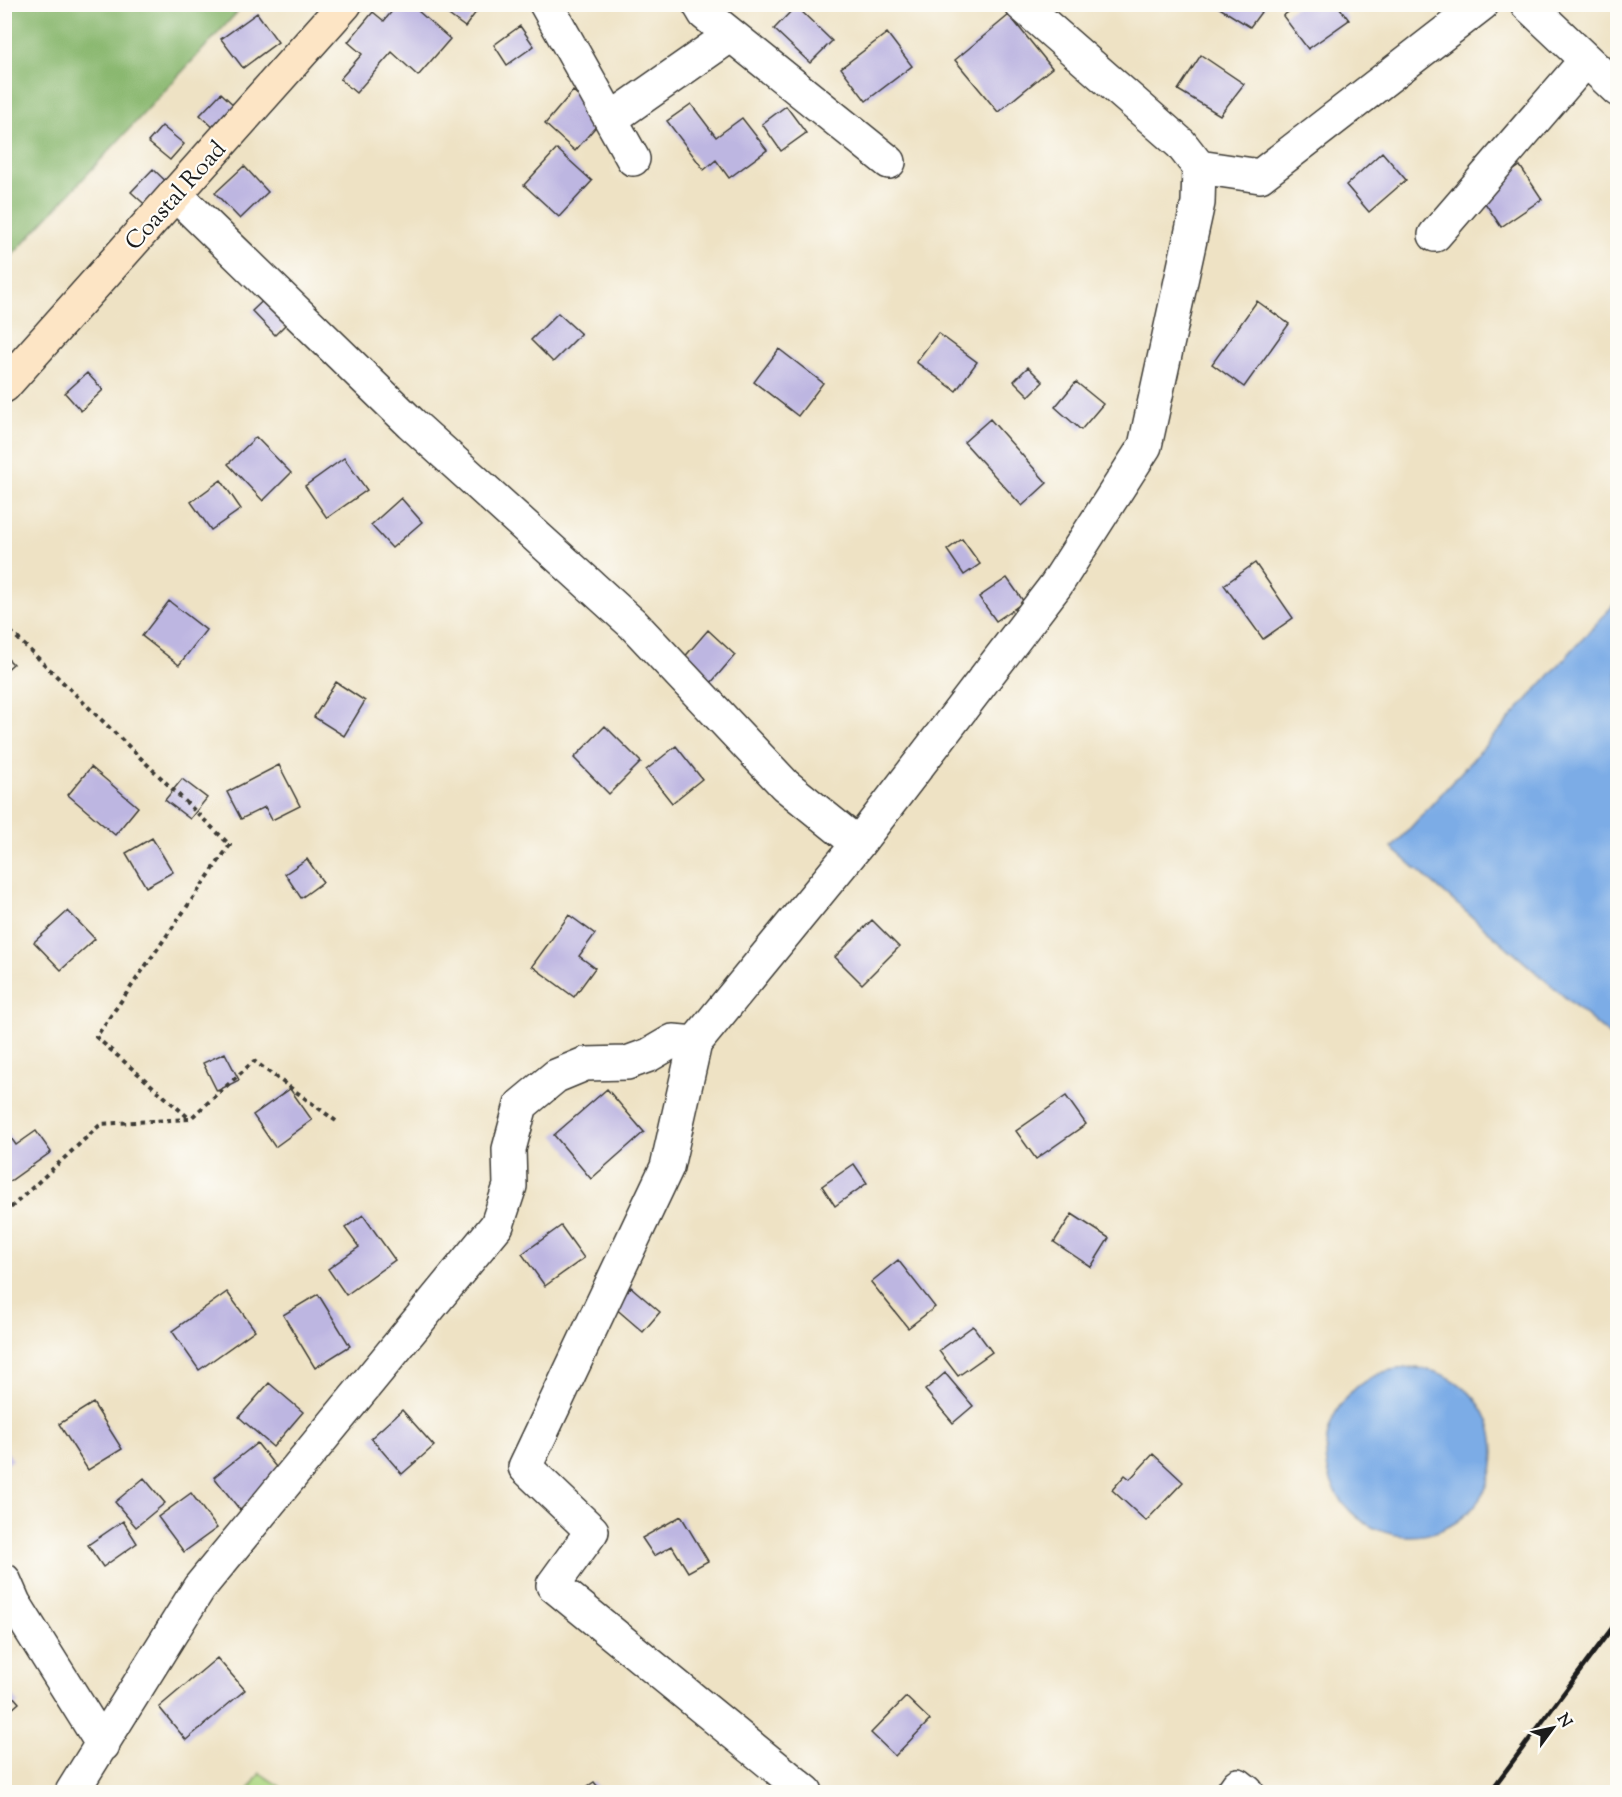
<svg xmlns="http://www.w3.org/2000/svg" width="1622" height="1797" font-family="'Sorts Mill Goudy',serif">
  <style>
    .green { fill: #add782; stroke: #647a4f; stroke-width: 1.5 }
    .forest { fill: #8ab870; stroke: #536a46; stroke-width: 1.5 }
    .water { fill: #7bace6; stroke: #4c6481; stroke-width: 1.5 }
    .building { fill: #bdb6e1 }
    .lines { fill: none; stroke-linecap: round; stroke-linejoin: round }
    .minor-casing { stroke: #3c3a35; stroke-width: 36 }
    .secondary-casing { stroke: #3c3a35; stroke-width: 36 }
    .path { stroke: #3c3a35; stroke-width: 4; stroke-dasharray: 4.5 4.5; stroke-linecap: butt }
    .minor { stroke: #fff; stroke-width: 33 }
    .secondary { stroke: #fde5c5; stroke-width: 33 }
    .rail { stroke: #1c1c1c; stroke-width: 4.5 }
    .labels { text-anchor: middle; stroke-width: 4.5; stroke-linejoin: round; paint-order: stroke }
    .street-label { font-size: 24px; fill: #1c1c1c; stroke: #fdfcf7 }
  </style>
  <rect width="100%" height="100%" fill="#fdfcf7"/>
  <filter id="ink" filterUnits="userSpaceOnUse"><feTurbulence type="fractalNoise" baseFrequency=".0167" numOctaves="2"/><feDisplacementMap in="SourceGraphic" scale="12" xChannelSelector="R" yChannelSelector="G"/><feConvolveMatrix kernelMatrix="1 2 1 2 8 2 1 2 1" color-interpolation-filters="sRGB"/></filter>
  <filter id="wash" filterUnits="userSpaceOnUse"><feTurbulence type="fractalNoise" baseFrequency=".008" numOctaves="4" result="noise"/><feDisplacementMap in="SourceGraphic" scale="24" xChannelSelector="R" yChannelSelector="G"/><feGaussianBlur stdDeviation="1.35" result="paint"/><feColorMatrix in="noise" values="0 0 0 0 0 0 0 0 0 0 0 0 0 0 0 0 0 1.4 0 .05"/><feComposite in="paint" operator="in"/></filter>
  <g filter="url(#wash)">
    <rect width="100%" height="100%" fill="#eee2c4"/>
    <!-- green -->
    <path class="green" d="M260 1773 288 1792H247Z"/>
    <!-- forest -->
    <path class="forest" d="M5 4 244 5 5 263 4 5Z"/>
    <!-- water -->
    <path class="water" d="M1617 601V1042L1392 848Z
      M1326 1452a84 84 0 1 1 168 0a84 84 0 1 1-168 0Z"/>
    <g id="blocks">
      <!-- building -->
      <path class="building" d="M398 4H410L450 39 418 76 392 52 356 93 340 79 362 54 348 42 373 12 384 21Z
        M434 4H482L465 27Z
        M1213 4H1267L1250 27Z
        M1299 4H1337L1349 20 1308 49 1283 16Z
        M796 6 832 41 810 63 774 29Z
        M257 13 278 42 243 68 221 39Z
        M1009 15 1052 68 998 112 955 60Z
        M520 26 534 46 507 65 494 45Z
        M887 33 912 66 866 101 841 68Z
        M1201 55 1244 84 1220 115 1178 90Z
        M573 91 604 117 575 151 545 124Z
        M221 93 240 111 219 133 200 115Z
        M691 104 716 137 742 118 767 150 729 178 716 160 704 170 667 121Z
        M786 106 806 133 781 151 762 124Z
        M162 126 184 144 170 160 148 142Z
        M557 149 592 181 559 217 524 185Z
        M1382 152 1406 180 1369 212 1346 185Z
        M244 166 268 192 240 219 215 193Z
        M1520 166 1542 199 1501 227 1479 194Z
        M153 169 172 187 151 210 131 192Z
        M274 290 296 314 275 335 252 311Z
        M1257 301 1289 324 1244 387 1212 364Z
        M558 313 581 334 553 362 531 340Z
        M938 333 977 362 956 391 916 362Z
        M779 349 823 383 798 416 754 382Z
        M1028 367 1043 382 1029 396 1014 381Z
        M87 373 103 390 81 411 65 393Z
        M1076 382 1103 404 1081 430 1055 407Z
        M990 419 1047 483 1022 506 964 442Z
        M256 437 291 473 263 501 228 464Z
        M344 458 367 490 327 518 305 486Z
        M221 480 241 509 211 530 191 502Z
        M401 498 422 522 392 548 371 525Z
        M962 539 980 564 964 575 947 550Z
        M1255 563 1293 618 1263 639 1224 585Z
        M1007 578 1024 602 996 621 979 597Z
        M169 601 206 630 179 665 142 636Z
        M708 630 735 655 710 684 682 660Z
        M4 655 13 664 4 672Z
        M336 682 365 701 344 736 314 717Z
        M605 726 641 762 609 794 574 758Z
        M676 746 702 779 672 803 646 770Z
        M279 765 300 806 272 820 265 807 241 819 227 792Z
        M91 767 138 807 115 835 68 795Z
        M182 779 207 798 190 819 165 800Z
        M152 838 173 872 146 887 126 853Z
        M307 859 323 882 301 898 285 874Z
        M68 911 95 939 61 970 34 942Z
        M569 915 595 934 579 956 595 968 574 997 532 966Z
        M872 920 899 947 862 984 835 957Z
        M225 1053 239 1080 217 1091 203 1063Z
        M290 1089 312 1120 275 1147 253 1115Z
        M607 1089 644 1132 591 1179 554 1135Z
        M1066 1096 1086 1124 1036 1159 1016 1131Z
        M4 1128 16 1145 36 1131 51 1152 6 1184Z
        M854 1164 867 1183 835 1206 822 1186Z
        M1072 1214 1109 1238 1091 1267 1054 1242Z
        M363 1215 395 1260 346 1295 328 1269 359 1247 345 1228Z
        M561 1226 584 1258 545 1286 522 1254Z
        M898 1260 935 1307 908 1328 871 1282Z
        M631 1287 660 1312 643 1332 614 1307Z
        M227 1292 255 1330 199 1370 172 1331Z
        M318 1294 350 1346 315 1368 283 1315Z
        M973 1326 992 1352 958 1376 939 1351Z
        M945 1373 973 1406 953 1423 925 1390Z
        M269 1383 303 1412 273 1447 239 1417Z
        M93 1403 122 1449 88 1470 59 1424Z
        M402 1410 434 1446 402 1474 371 1438Z
        M257 1443 283 1476 240 1510 214 1477Z
        M4 1447 13 1460 4 1466Z
        M1153 1454 1183 1482 1146 1521 1112 1490 1125 1475 1130 1479Z
        M144 1478 165 1503 136 1527 115 1502Z
        M191 1493 217 1528 184 1552 158 1517Z
        M681 1516 708 1561 688 1572 672 1546 654 1556 642 1538Z
        M123 1521 137 1543 103 1567 88 1545Z
        M217 1658 245 1690 186 1740 159 1707Z
        M4 1686 19 1703 4 1716Z
        M906 1697 930 1720 895 1756 871 1733Z
        M594 1782 602 1792H579Z"/>
    </g>
  </g>
  <g filter="url(#ink)">
    <use href="#blocks" fill-opacity="0" stroke="#3c3a35" stroke-width="1.5"/>
    <g class="lines">
      <defs>
        <path id="minor" d="M546 4 633 159
          M699 4 705 14 889 162
          M1527 4 1618 90
          M611 119 731 35
          M1199 167 1260 176 1482 4
          M175 194 411 423 633 624 785 785 858 844
          M1435 235 1586 60
          M695 1043 667 1167 525 1467 592 1531 553 1585 806 1792
          M4 1580 14 1603 103 1745
          M72 1792 199 1588 497 1225 510 1186 509 1149 521 1105 556 1076 585 1064 627 1063 649 1055 673 1041 695 1043 858 844 1056 585 1145 446 1198 203 1199 167 1181 144 1021 4
          M1233 1792 1238 1785 1247 1792"/>
        <path id="secondary" d="M4 386 345 4"/>
      </defs>
      <!-- minor casing -->
      <use href="#minor" class="minor-casing"/>
      <!-- secondary casing -->
      <use href="#secondary" class="secondary-casing"/>
      <!-- path -->
      <path class="path" d="M4 625 230 845 96 1037 190 1119
        M4 1214 101 1124 190 1119 254 1061 336 1121"/>
      <!-- minor -->
      <use href="#minor" class="minor"/>
      <!-- secondary -->
      <use href="#secondary" class="secondary"/>
      <!-- rail -->
      <path class="rail" d="M1490 1792 1618 1620"/>
    </g>
  </g>
  <g class="labels">
    <!-- street labels -->
    <g class="street-label">
      <text transform="translate(175 195) rotate(-48)" y="8">Coastal Road</text>
    </g>
  </g>
  <!-- margin -->
  <rect width="1622" height="1797" fill="none" stroke="#fdfcf7" stroke-width="24"/>
  <!-- north arrow -->
  <g transform="translate(1553 1728) rotate(57)" stroke="#fdfcf7" stroke-width="4.5" paint-order="stroke">
  <path d="M0-4.5L10 22L0 15L-10 22Z" fill="#1c1c1c"/>
  <text y="-9" font-size="16" font-weight="bold" text-anchor="middle" fill="#1c1c1c">N</text>
  </g>
</svg>
